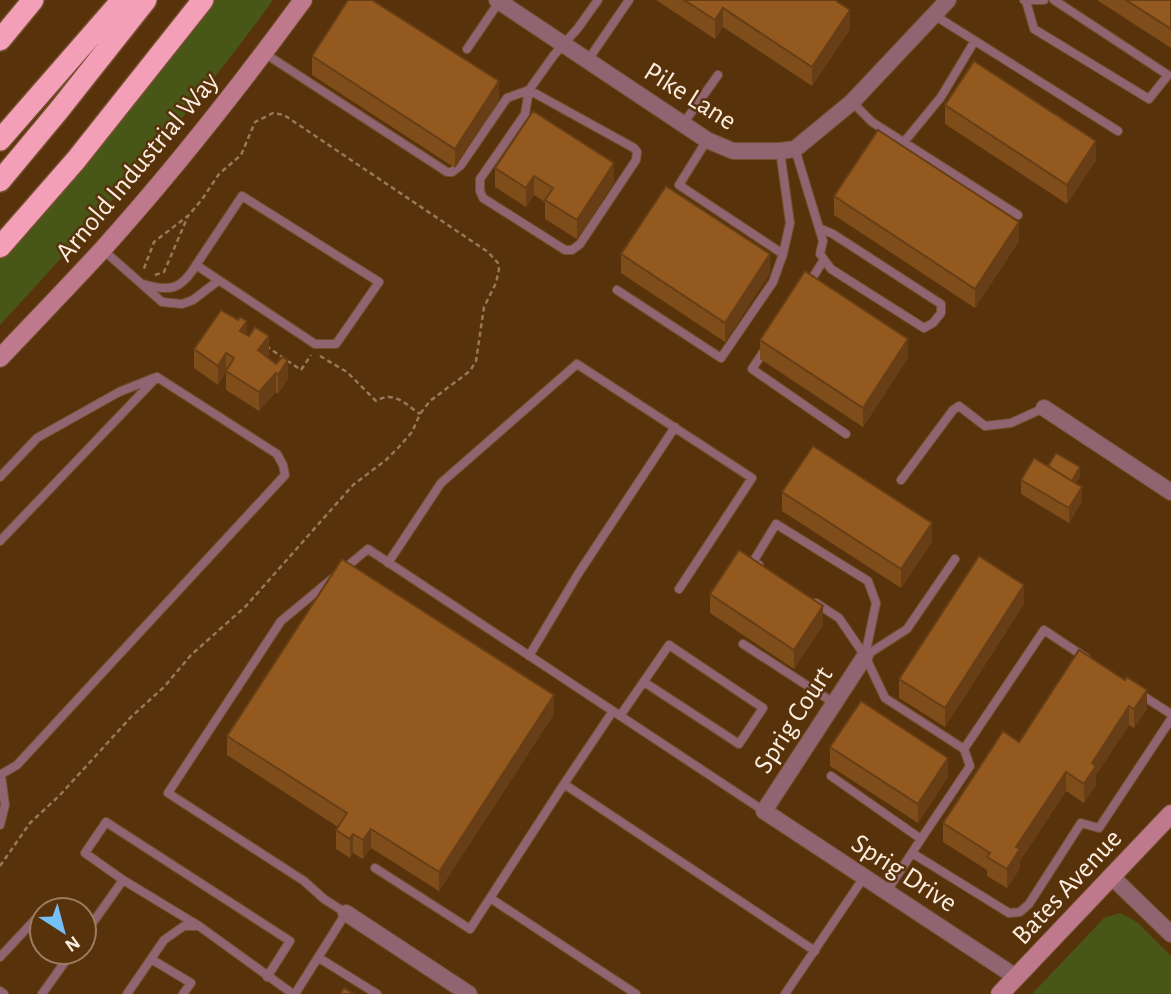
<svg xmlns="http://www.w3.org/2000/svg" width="1171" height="994" font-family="'Alegreya Sans',sans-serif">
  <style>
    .green { fill: #485717 }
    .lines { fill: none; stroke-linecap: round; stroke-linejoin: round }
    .lane-casing { stroke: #72502c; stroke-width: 10 }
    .street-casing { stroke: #72502c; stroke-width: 18 }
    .secondary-casing { stroke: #72502c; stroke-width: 20 }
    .highway-casing { stroke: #72502c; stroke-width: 24 }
    .path { stroke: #96795c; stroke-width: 2.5; stroke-dasharray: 5 3.5; stroke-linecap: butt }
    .lane { stroke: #906470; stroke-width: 8 }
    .street { stroke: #906470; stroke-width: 16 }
    .secondary { stroke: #be798d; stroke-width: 18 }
    .highway { stroke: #f49fb8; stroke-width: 21 }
    .wall { fill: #7e4d1a }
    .shaded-wall { fill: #673e15 }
    .building { fill: #93591e; stroke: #673e15; stroke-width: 2 }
    .labels { text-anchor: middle; stroke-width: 5; stroke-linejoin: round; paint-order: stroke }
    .street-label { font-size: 28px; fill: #fcede1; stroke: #58320a }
  </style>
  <rect width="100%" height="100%" fill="#58320a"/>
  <!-- green -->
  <path class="green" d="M203 0H273C192 113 95 222 0 325V247Z
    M1120 913 1137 922 1171 956V994H1032L1104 918Z"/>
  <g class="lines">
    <defs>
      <path id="lane" d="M1024 0H1044
        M1026 1 1034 29 1149 99 1168 75 1054 0
        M934 15 1118 131
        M467 49 499 2
        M264 53 447 172H452L461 165 507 98 529 90 634 148 637 152 636 160 580 244 572 250H565L483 198 480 191V179L525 114 529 90 554 55 578 28 598 0
        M588 60 629 0
        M852 102 872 122 1018 215
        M683 124 718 75
        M707 140 679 185 783 254
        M904 142 941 97 974 42
        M795 149 819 228 823 241 820 254 831 269 924 328 933 323 941 313V304L833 234 819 228
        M242 196 379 282 336 344H315L196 265Z
        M102 249 162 302 182 304 193 300 219 280
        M143 284C170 292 181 290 196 265
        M808 285 823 261
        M617 290 721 358 773 282 783 254 790 223 780 151
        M764 351 752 369 846 434
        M0 477 37 438 119 392 154 378
        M901 480 953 410 959 406 985 426 1011 423 1044 408
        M0 541 157 377
        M388 563 441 483 577 364 752 478 679 589
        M759 565 753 562 776 524 868 581 876 603 865 656
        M816 603 839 618 865 656 885 698 964 749 1044 630 1086 658
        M743 644 834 703
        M529 656 578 574 675 427
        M865 656 907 629 955 559
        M1140 694 1171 714
        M613 711 564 784 815 951
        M620 716 669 645 763 708 739 744 644 682
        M0 775 17 765 285 475 283 465 277 454 157 377
        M831 776 921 839 970 766 964 749
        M0 825 5 805 1 775
        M912 853 1009 913 1020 912 1029 904 1081 823 1099 828 1171 719
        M375 868 470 929 564 784
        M887 891 921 839
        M490 898 636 994
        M199 926 123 880 85 853 106 822 290 941 267 977
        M84 935 123 880
        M0 957 42 912
        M319 958 377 994
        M151 959 191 983 183 994
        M0 991 4 994
        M42 994 72 952
        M127 994 164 940 184 926H199L293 994
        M295 994 346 913 324 899 304 881 168 793 281 621 368 549 764 811
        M785 994 864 877"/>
      <path id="street" d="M497 0 707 140 733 151H780L795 149 852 102 948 0
        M1044 408 1171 492
        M865 656 764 811 1016 977
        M1111 876 1171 934
        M346 913 469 994"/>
      <path id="secondary" d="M0 358C34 322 69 286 102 250 174 170 240 86 303 0
        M1000 994 1171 814"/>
      <path id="highway" d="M0 40 33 0
        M0 140 122 0
        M0 181 59 110 146 0
        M0 247 76 160 203 0"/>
    </defs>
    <!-- lane casing -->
    <use href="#lane" class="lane-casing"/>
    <!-- street casing -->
    <use href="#street" class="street-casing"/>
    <!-- secondary casing -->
    <use href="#secondary" class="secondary-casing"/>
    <!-- highway casing -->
    <use href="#highway" class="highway-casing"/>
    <!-- path -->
    <path class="path" d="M155 275 164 272 188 216
      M266 346 301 370 311 355
      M320 356 347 372 376 401C394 390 405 404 420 414
      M0 866 30 823 60 795 131 717 164 687 191 655 246 606 353 485 386 460 398 448 412 432 420 414 430 401 470 371 476 361 484 307 496 283 499 269 498 263 488 252 284 115 273 113 255 122 241 155 219 174 203 198 189 215 154 242 143 271"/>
    <!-- lane -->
    <use href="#lane" class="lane"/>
    <!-- street -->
    <use href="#street" class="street"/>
    <!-- secondary -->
    <use href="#secondary" class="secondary"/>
    <!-- highway -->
    <use href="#highway" class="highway"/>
  </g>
  <!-- wall -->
  <path class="wall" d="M656 0H835L850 29 812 86 723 27 715 39Z
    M1097 0H1171V48Z
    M312 56 499 100 455 168 312 75Z
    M945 105 1096 160 1067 204 945 124Z
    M495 168 614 182 577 239 545 219V202L534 195 526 207 495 187Z
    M834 196 1019 241 975 308 834 215Z
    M621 254 770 273 725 342 621 273Z
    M247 335 269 355 267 357 288 379 278 394 276 392 259 411 226 390V372L218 385 194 368V349Z
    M760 340 908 358 863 427 760 359Z
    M1048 466 1080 477 1076 483 1082 501 1069 523 1021 494V480Z
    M782 492 932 542 901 588 782 511Z
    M710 594 823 625 794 669 710 613Z
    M1024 604 945 727 899 698V679Z
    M1079 650 1147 709 1134 728 1129 725 1096 775V785L1084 803 1066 791 1020 861V868L1007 888 987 876V870L943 842V823L1019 742Z
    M554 714 439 891 371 848 363 859 353 853 350 858 336 849V830L338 827 227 755V736Z
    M830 747 948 777 918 823 830 766Z"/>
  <!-- shaded-wall -->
  <path class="shaded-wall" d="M723 8V27L715 39V20Z
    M850 10V29L812 86V67Z
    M499 81V100L455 168V149Z
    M1096 141V160L1067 204V185Z
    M614 163V182L577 239V220Z
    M534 176V195L526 207V188Z
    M1019 222V241L975 308V289Z
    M770 254V273L725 342V323Z
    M247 321V340L240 331Z
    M269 336V355L258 369V350Z
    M908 339V358L863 427V408Z
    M226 353V372L218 385V366Z
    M288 360V379L278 394V375Z
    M276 373V392L259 411V392Z
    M1080 467V477L1071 492V482Z
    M1082 487V501L1069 523V508Z
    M932 523V542L901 588V569Z
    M1024 585V604L945 727V708Z
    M823 606V625L794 669V650Z
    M1147 690V709L1134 728V709Z
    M554 695V714L439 891V872Z
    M1129 706V725L1096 775V785L1084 803V784L1092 763Z
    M948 758V777L918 823V804Z
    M1066 772V791L1020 861V868L1007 888V869L1016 847Z
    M371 829V848L363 859V840Z
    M353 834V853L350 858V839Z"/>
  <!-- building -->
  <path class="building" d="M348 0H372L499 81 455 149 312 56Z
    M684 0H835L850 10 812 67 723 8 715 20Z
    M1126 0H1171V29Z
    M974 61 1096 141 1067 185 945 105Z
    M533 111 614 163 577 220 545 200 553 188 534 176 526 188 495 168Z
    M878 130 1019 222 975 289 834 196Z
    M666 186 770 254 725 323 621 254Z
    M805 271 908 339 863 408 760 340Z
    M221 310 238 320 240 317 247 321 240 331 249 336 255 327 269 336 258 350 276 364 282 357 288 360 278 375 276 373 259 392 226 371 234 358 226 353 218 366 194 349Z
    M813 446 932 523 901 569 782 492Z
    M1056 453 1080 467 1072 481 1048 466Z
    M1034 458 1082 487 1069 508 1021 480Z
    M739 550 823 606 794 650 710 594Z
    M979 556 1024 585 945 708 899 679Z
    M342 559 554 695 439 872 371 829 363 840 353 834 350 839 336 830 347 813 227 736Z
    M1079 650 1125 680 1127 677 1147 690 1134 709 1129 706 1092 763 1096 766 1084 784 1066 772 1016 847 1020 849 1007 869 987 857 990 853 943 823 1003 731 1019 742Z
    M861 701 948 758 918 804 830 747Z
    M344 988 354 994H340Z"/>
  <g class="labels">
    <!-- street labels -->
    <g class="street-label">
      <text transform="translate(691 95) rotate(32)" y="10">Pike Lane</text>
      <text transform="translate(136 166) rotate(-50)" y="10">Arnold Industrial Way</text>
      <text transform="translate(792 719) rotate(-57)" y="10">Sprig Court</text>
      <text transform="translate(905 872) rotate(33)" y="10">Sprig Drive</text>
      <text transform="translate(1066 886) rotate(-47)" y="10">Bates Avenue</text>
    </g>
  </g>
  <!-- north arrow -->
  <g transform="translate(63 931) rotate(144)"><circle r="33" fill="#58320a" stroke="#9a7d60" stroke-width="2"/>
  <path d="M0-5L12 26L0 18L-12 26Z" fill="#75c0f6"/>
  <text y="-10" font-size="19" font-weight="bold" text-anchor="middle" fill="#fcede1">N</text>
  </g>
</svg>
